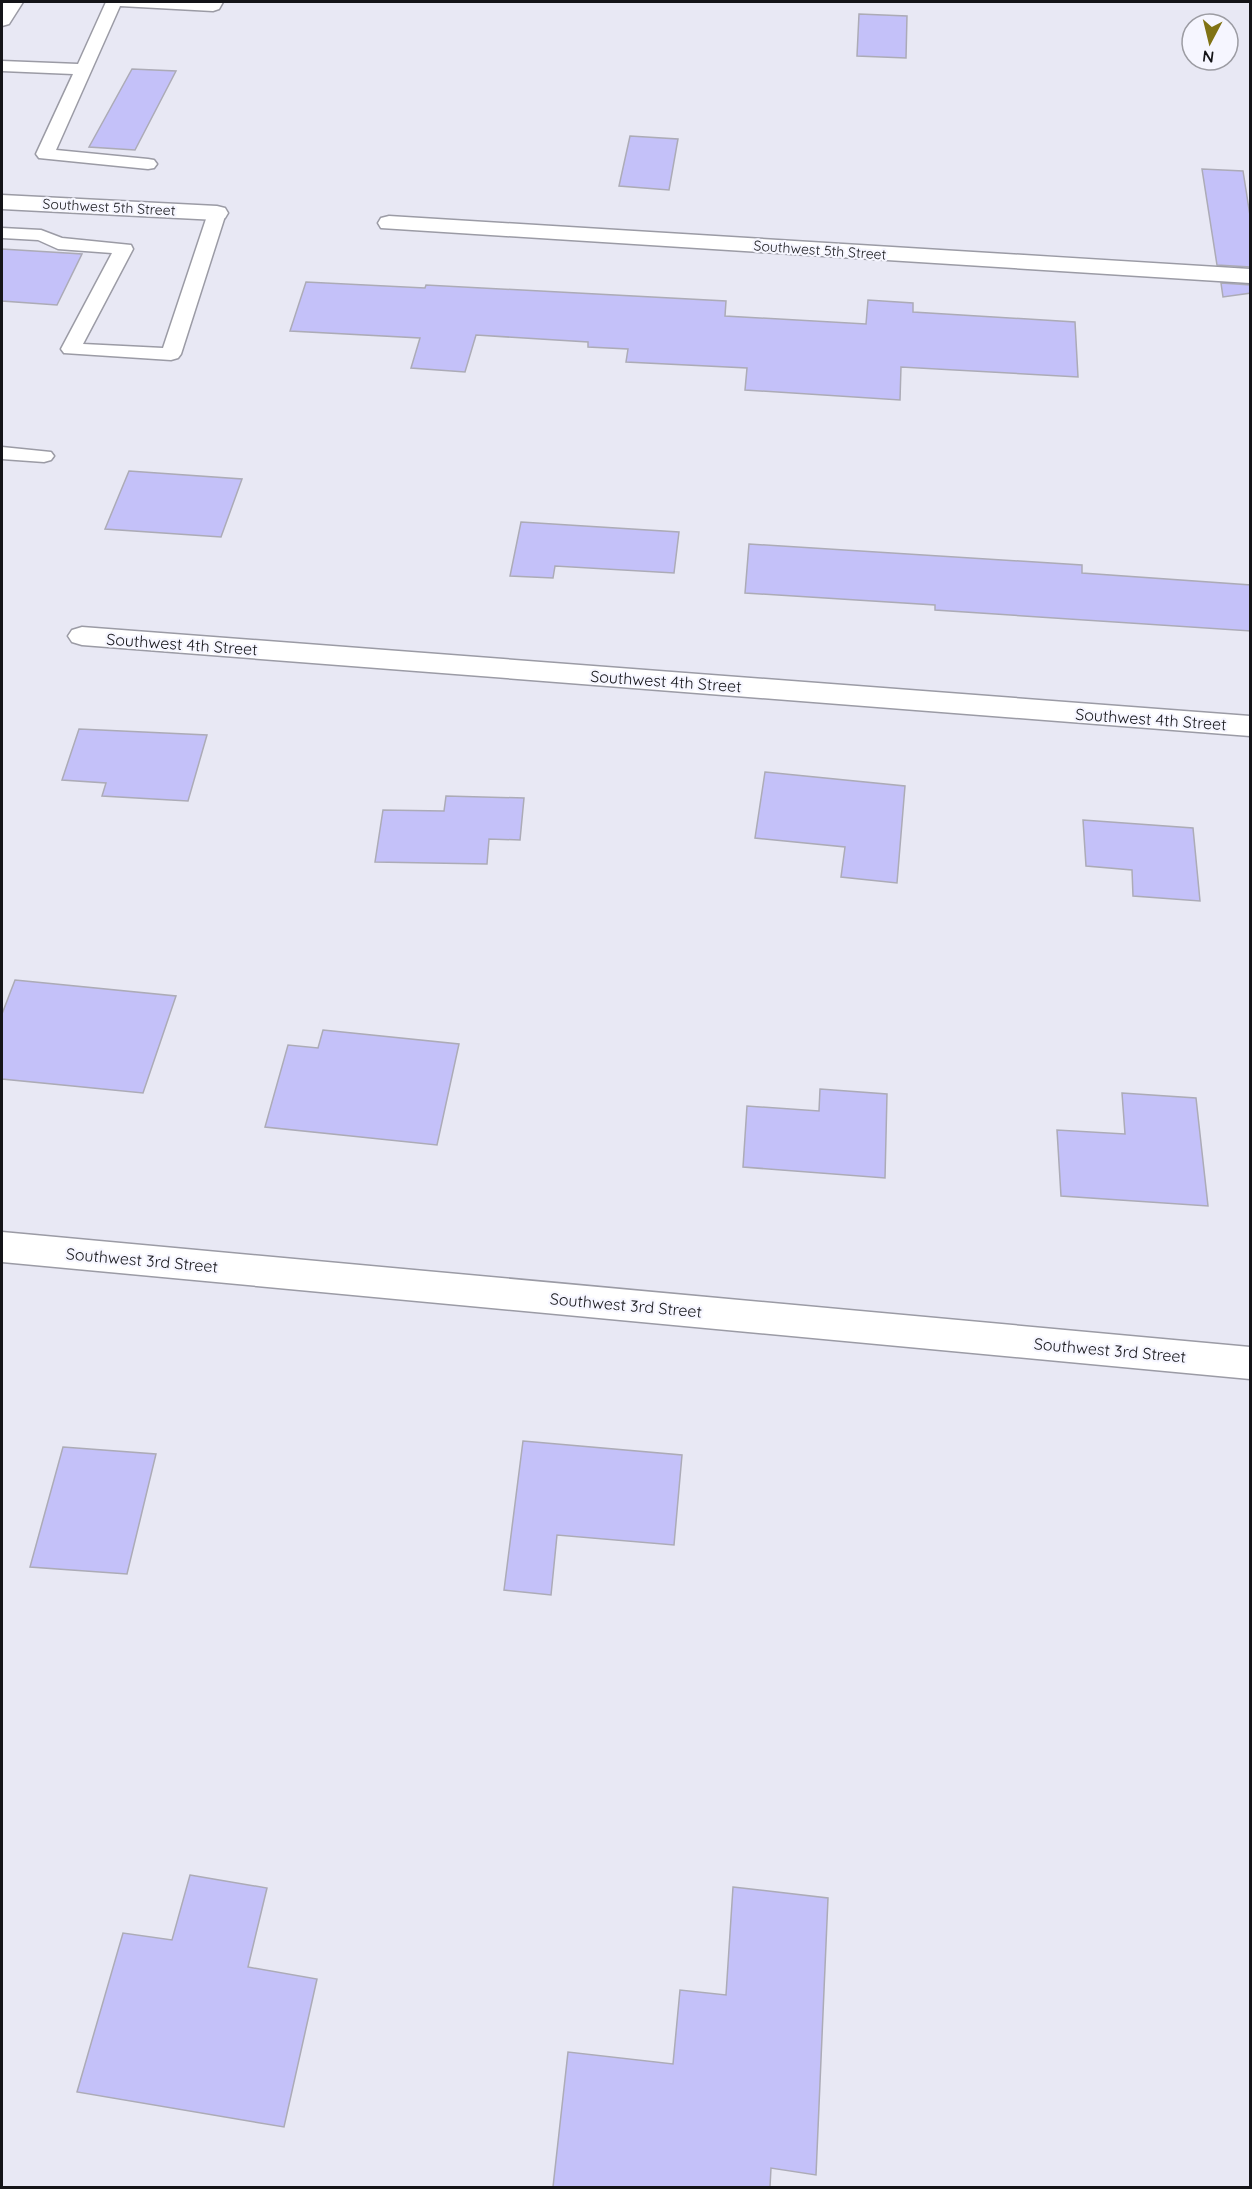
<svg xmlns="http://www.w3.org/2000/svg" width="1252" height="2189" font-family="Quicksand,sans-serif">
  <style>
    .building { fill: #c4c1f9; stroke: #acabb6; stroke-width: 1.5 }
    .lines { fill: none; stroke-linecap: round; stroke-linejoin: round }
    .service-casing { stroke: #9b9ba5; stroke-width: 3 }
    .minor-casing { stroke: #9b9ba5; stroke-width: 3 }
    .service { fill: #fff; fill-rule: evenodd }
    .minor { fill: #fff; fill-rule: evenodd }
    .labels { text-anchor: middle; stroke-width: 4.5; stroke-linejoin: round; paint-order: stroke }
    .far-street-label { font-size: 14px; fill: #141418; stroke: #f6f6ff }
    .street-label { font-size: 16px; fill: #141418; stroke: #f6f6ff }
  </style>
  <rect width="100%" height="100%" fill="#e8e8f4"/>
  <!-- building -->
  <path class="building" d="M859 14 907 16 906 58 857 56Z
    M132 69 176 71 135 150 89 147Z
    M630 136 678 139 669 190 619 186Z
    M1202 169 1243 171 1251 222V267L1217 265Z
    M2 249 82 254 57 305 2 301Z
    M306 282 425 288 426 285 726 301 725 316 866 324 868 300 913 303V312L1075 322 1078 377 901 367 900 400 745 390 747 368 626 362 628 349 588 347V342L476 335 465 372 411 368 420 338 290 331Z
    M1221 283 1251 285V293L1223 297Z
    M129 471 242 479 221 537 105 529Z
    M521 522 679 532 674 573 555 566 553 578 510 576Z
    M749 544 1082 565V573L1251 585V631L935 610V605L745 593Z
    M79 729 207 735 188 801 102 796 106 783 62 780Z
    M765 772 905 786 897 883 841 877 845 847 755 838Z
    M446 796 524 798 520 840 489 839 487 864 375 862 383 810 444 811Z
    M1083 820 1193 828 1200 901 1133 896 1132 870 1086 866Z
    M15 980 176 996 143 1093 2 1079V1014Z
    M323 1030 459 1044 437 1145 265 1127 288 1045 318 1048Z
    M820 1089 887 1094 885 1178 743 1167 747 1106 819 1111Z
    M1122 1093 1196 1098 1208 1206 1061 1196 1057 1130 1125 1134Z
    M523 1441 682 1455 674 1545 557 1535 551 1595 504 1590Z
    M63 1447 156 1454 127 1574 30 1567Z
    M190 1875 267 1888 248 1967 317 1979 284 2127 77 2092 123 1933 172 1940Z
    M733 1887 828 1898 816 2175 771 2168 770 2187H553L568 2052 673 2064 680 1990 726 1995Z"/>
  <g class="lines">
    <defs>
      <path id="service" d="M106 2H223L219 9 213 11 120 6 56 150 148 159 154 160 157 164 154 168 148 169 39 158 36 154 73 74 2 71V61L78 64Z
        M217 208 223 209 226 213 181 354 178 358 171 360 64 353 61 349 112 253 58 249 38 240 2 238V228L41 230 62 238 131 245 133 249 83 344 163 348 208 213 211 209Z
        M2 447 51 452 54 456 51 460 44 462 2 459Z"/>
      <path id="minor" d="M4 2H23L9 24 2 26V5Z
        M2 195 217 206 225 208 228 213 225 218 217 220 2 209Z
        M389 216 1250 269V283L381 228 378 223 381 218Z
        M82 627 1250 716V736L82 645 72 642 68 636 72 630Z
        M2 1232 1250 1347V1379L2 1262Z"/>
    </defs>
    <!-- service casing -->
    <use href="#service" class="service-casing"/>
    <!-- minor casing -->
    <use href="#minor" class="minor-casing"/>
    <!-- service -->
    <use href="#service" class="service"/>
    <!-- minor -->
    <use href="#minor" class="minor"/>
  </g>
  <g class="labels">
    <!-- far-street labels -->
    <g class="far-street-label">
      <text transform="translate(109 207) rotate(3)" y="5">Southwest 5th Street</text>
      <text transform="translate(820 250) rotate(4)" y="5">Southwest 5th Street</text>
    </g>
    <!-- street labels -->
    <g class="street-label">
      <text transform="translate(182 644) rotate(4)" y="6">Southwest 4th Street</text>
      <text transform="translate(666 681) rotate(4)" y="6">Southwest 4th Street</text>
      <text transform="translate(1151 719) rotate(4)" y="6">Southwest 4th Street</text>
      <text transform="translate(142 1260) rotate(5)" y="6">Southwest 3rd Street</text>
      <text transform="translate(626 1305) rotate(5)" y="6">Southwest 3rd Street</text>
      <text transform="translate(1110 1350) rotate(5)" y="6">Southwest 3rd Street</text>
    </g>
  </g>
  <!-- border -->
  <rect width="1252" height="2189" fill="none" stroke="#141418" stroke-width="6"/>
  <!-- north arrow -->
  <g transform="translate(1210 42) rotate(187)"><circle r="28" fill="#f6f6ff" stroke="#9c9ca3" stroke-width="1.5"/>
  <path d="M0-4.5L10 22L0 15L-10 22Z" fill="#817314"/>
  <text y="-9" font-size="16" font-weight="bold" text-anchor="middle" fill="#141418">N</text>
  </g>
</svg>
